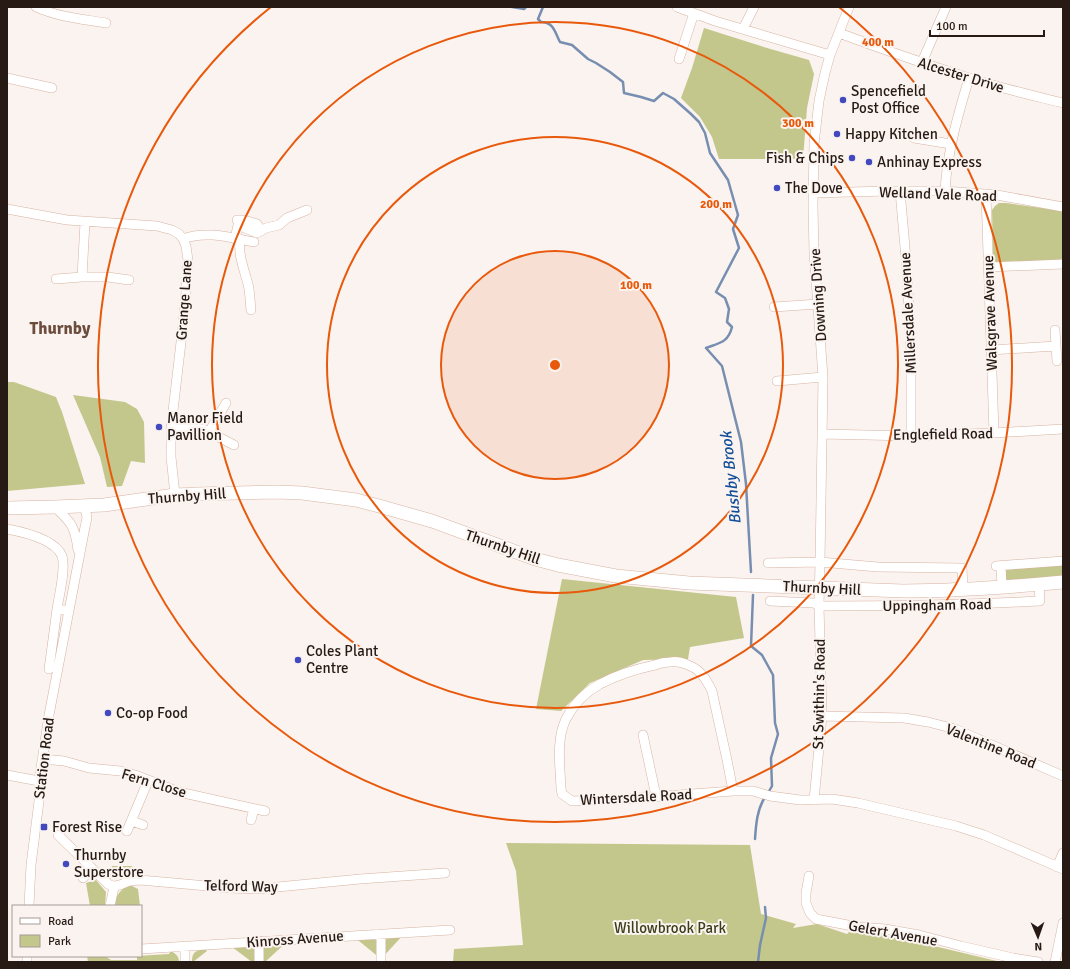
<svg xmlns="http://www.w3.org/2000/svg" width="1070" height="969" font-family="Signika,sans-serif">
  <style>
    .green { fill: #c3c78b }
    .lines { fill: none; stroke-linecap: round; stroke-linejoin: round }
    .stream { stroke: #778eb1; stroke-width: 2.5 }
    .minor-casing { stroke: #d8b3a2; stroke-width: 10 }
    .highway-casing { stroke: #d8b3a2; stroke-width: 14 }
    .minor { stroke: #fff; stroke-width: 9 }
    .highway { stroke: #fff; stroke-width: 13 }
    .ring { fill: none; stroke: #e8590c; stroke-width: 2 }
    .poi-dot { fill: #4249be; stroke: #faf3ef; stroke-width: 1.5 }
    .labels { text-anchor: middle; stroke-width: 4; stroke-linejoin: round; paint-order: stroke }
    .street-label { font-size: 15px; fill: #271a14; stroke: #faf3ef }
    .poi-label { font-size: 15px; fill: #271a14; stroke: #faf3ef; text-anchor: start }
    .park-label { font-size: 15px; fill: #3b3d19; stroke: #faf3ef }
    .water-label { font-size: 16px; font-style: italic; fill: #124e99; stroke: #faf3ef }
    .quarter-label { font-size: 17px; font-weight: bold; fill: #6b4c3d; stroke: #faf3ef }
    .centre { fill: #e8590c; stroke: #faf3ef; stroke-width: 2 }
    .ring-label { font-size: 12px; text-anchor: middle; font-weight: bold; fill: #e8590c; stroke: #faf3ef; stroke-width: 4; stroke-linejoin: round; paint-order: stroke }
  </style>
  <rect width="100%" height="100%" fill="#faf3ef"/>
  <!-- green -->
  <path class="green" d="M704 28 767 48 809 60 814 74 807 108 803 159H719L712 137 700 117 681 98 692 68Z
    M999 203H1006L1063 211V262L997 263 993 259 992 210 995 206Z
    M7 382H14L56 397 62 412 85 484 7 491Z
    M73 395 125 402 137 409 144 422 145 463 131 461 122 486 107 487 100 457Z
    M1063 564V578L1008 582 1005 580V570Z
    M562 579 736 597 744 638 690 647 688 659 643 660 590 683 561 711 536 709Z
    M506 843 750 845 761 914 796 924 793 928 817 924 847 934 851 930 913 941 1001 962H453L454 949 523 945 516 871Z
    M112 866H133L108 880Z
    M96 880 106 892 105 906H90L86 883Z
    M130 885 138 889 140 906H113C116 896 120 889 130 885Z
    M405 933 381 959 353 936Z
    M290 939 265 962H252L228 944Z
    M200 950H206L207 951 193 962H192C192 955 193 952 200 950Z
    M171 951C176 954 179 956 179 962H88L87 956H105L111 960H137V956L169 954Z"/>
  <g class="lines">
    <!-- stream -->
    <path class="stream" d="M512 7 524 9 526 7
      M543 7 538 19 541 22C554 22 555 33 560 42L572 45 588 59 596 63 610 72 623 82 624 93 641 97 654 101 663 93 674 99 691 114 699 122 705 133 710 153 728 180 738 215 733 229 739 248 716 292 725 298 729 309 727 322 732 327C728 343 719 343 706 348L722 366 741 442 746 484 751 572
      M753 595 751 646 762 655 773 675 775 723 778 734 771 758 772 786 768 793
      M755 839C756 824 757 810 765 797
      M758 962 760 945 766 918 765 907"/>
    <defs>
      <path id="minor" d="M36 7C58 17 82 19 106 23
        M677 7 715 21 830 55
        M743 29 754 7
        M839 33C882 49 925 64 969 78 1000 88 1031 95 1063 103
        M679 59 694 13
        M922 62 946 7
        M7 78 52 88
        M914 138 951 144
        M900 191 907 270 911 353V436
        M945 191C947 152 958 115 969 78
        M813 193 888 191H945L997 195 1063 207
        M986 194 994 433
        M7 209 67 220 157 226 172 230 179 234 183 239 186 246 188 260 186 292 183 325 171 428V457L175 495
        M237 220H244L257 224 261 231
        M85 222 82 277H108L129 280
        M183 239C205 230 232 238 254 242
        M235 239 238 225 257 233 266 228 279 225 287 218 307 210
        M240 240C238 255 244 269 248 284 250 292 250 301 251 310
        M988 267 1063 264
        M56 279 82 277
        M774 307 818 304
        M1055 330 1057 361
        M991 350 1056 346
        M777 381 823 377
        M171 428 203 429 209 432 226 403
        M209 432 234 445
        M822 434 911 436 994 433 1063 429
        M55 507C72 523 75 527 78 550
        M7 529C23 532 55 539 62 556 66 568 59 596 57 609
        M768 563 820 562 878 567 962 568 963 589
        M996 566 1063 561
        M1001 566 1002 587
        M770 601 814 603 819 606C893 606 966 605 1040 601L1039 584
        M49 669 57 609 64 610
        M822 716 904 718 928 722 955 729 1063 776
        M643 735 656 796
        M42 759 64 761 89 768 120 771 135 775 179 792 265 811
        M7 775 39 781
        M733 791 727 760 712 691C706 679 700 669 688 665 682 662 676 661 670 662 665 662 660 663 655 665 636 669 617 675 600 684 586 692 573 705 566 719 556 739 560 766 561 788L562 794 572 801 624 799 733 791H753L770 796 800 800 832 799 858 803 956 826 984 835 1063 869
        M814 800 822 716 819 606 820 562 823 377 814 252 813 207 814 144 819 101 825 73 830 55 849 7
        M251 820 254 809
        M132 821 143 825
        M127 831 148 781
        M58 835 108 884C115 888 120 885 127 882 131 881 136 880 140 880L230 888 257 889 360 879 445 873
        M1057 867 1063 853
        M809 876 806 893V903L810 913 816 919 858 927 885 929 919 935 961 946 1013 958 1038 962
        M83 878 92 868
        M29 906 31 865 40 793 39 781 49 715 85 527 87 518 85 506
        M110 906 114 887
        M381 934V962
        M185 946V962
        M141 949 450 930
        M27 962V956
        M259 962V941
        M1055 962 1063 923"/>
      <path id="highway" d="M7 508 55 507 104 505 175 495 198 494 277 492 302 493 356 500 379 506 432 521 535 559 558 565 616 576 689 583 903 591C957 591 1010 587 1063 582"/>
    </defs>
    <!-- minor casing -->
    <use href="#minor" class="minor-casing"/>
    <!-- highway casing -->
    <use href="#highway" class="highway-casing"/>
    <!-- minor -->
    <use href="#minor" class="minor"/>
    <!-- highway -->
    <use href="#highway" class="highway"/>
  </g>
  <!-- distance rings -->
  <circle cx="555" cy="365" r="114" fill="#e8590c" fill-opacity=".12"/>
  <g class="ring">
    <circle cx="555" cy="365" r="114"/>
    <circle cx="555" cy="365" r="228"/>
    <circle cx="555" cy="365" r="343"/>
    <path d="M839 7A457 457 0 1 1 271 7"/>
  </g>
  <!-- markers -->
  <g class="poi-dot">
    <circle cx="843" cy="100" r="4"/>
    <circle cx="837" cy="134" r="4"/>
    <circle cx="852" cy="158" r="4"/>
    <circle cx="869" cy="162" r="4"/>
    <circle cx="777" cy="188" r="4"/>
    <circle cx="159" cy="427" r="4"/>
    <circle cx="298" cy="660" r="4"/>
    <circle cx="108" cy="713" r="4"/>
    <rect x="40" y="823" width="8" height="8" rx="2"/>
    <circle cx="66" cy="864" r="4"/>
  </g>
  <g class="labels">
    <!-- street labels -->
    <g class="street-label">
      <text transform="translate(961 75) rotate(17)" y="5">Alcester Drive</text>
      <text transform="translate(938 194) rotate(2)" y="5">Welland Vale Road</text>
      <text transform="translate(818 295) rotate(-94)" y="5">Downing Drive</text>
      <text transform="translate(184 300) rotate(-86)" y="5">Grange Lane</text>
      <text transform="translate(908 313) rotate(-93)" y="5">Millersdale Avenue</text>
      <text transform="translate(990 313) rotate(-92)" y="5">Walsgrave Avenue</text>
      <text transform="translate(943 434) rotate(-1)" y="5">Englefield Road</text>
      <text transform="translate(187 496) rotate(-4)" y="5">Thurnby Hill</text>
      <text transform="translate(503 547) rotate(19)" y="5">Thurnby Hill</text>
      <text transform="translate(822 588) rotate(3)" y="5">Thurnby Hill</text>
      <text transform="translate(937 605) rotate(-1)" y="5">Uppingham Road</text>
      <text transform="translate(819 694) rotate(-89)" y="5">St Swithin's Road</text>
      <text transform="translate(991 746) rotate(22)" y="5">Valentine Road</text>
      <text transform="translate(44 758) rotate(-83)" y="5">Station Road</text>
      <text transform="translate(154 783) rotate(17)" y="5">Fern Close</text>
      <text transform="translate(636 797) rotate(-3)" y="5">Wintersdale Road</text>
      <text transform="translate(241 886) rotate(1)" y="5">Telford Way</text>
      <text transform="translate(893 933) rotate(10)" y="5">Gelert Avenue</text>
      <text transform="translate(295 939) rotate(-4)" y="5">Kinross Avenue</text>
    </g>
    <!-- poi labels -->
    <g class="poi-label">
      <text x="851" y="96">Spencefield<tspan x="851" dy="17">Post Office</tspan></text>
      <text x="845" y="139">Happy Kitchen</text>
      <text x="844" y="163" text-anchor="end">Fish &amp; Chips</text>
      <text x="877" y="167">Anhinay Express</text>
      <text x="785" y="193">The Dove</text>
      <text x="167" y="423">Manor Field<tspan x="167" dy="17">Pavillion</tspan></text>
      <text x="306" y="656">Coles Plant<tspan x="306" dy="17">Centre</tspan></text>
      <text x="116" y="718">Co-op Food</text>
      <text x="52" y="832">Forest Rise</text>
      <text x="74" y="860">Thurnby<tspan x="74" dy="17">Superstore</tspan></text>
    </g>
    <!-- park labels -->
    <g class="park-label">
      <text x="670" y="933">Willowbrook Park</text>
    </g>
    <!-- water labels -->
    <g class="water-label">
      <text transform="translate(730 478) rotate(-96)" y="6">Bushby Brook</text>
    </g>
    <!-- quarter labels -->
    <g class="quarter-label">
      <text x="60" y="334">Thurnby</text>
    </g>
  </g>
  <circle cx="555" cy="365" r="6" class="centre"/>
  <g class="ring-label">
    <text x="878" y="46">400 m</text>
    <text x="798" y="127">300 m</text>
    <text x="716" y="208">200 m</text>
    <text x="636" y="289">100 m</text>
  </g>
  <!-- border -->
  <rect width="1070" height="969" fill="none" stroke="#271a14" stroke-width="16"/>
  <!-- legend -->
  <rect x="12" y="905" width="130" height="52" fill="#faf3ef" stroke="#a69c97"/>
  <rect x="20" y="918" width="20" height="6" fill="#ffffff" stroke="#a69c97"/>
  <text x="48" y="925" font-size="12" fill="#271a14">Road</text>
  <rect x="20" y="935" width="20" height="12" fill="#c3c78b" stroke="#a69c97"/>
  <text x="48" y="945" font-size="12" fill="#271a14">Park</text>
  <!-- north arrow -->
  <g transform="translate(1038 937) rotate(178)" stroke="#faf3ef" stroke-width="3" paint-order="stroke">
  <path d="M0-3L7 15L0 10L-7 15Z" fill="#271a14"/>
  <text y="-6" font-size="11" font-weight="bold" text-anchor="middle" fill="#271a14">N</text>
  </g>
  <!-- scale -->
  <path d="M930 30v6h114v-6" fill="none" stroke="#271a14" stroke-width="2"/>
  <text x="936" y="30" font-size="12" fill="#271a14" stroke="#faf3ef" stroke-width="3" paint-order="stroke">100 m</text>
</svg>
